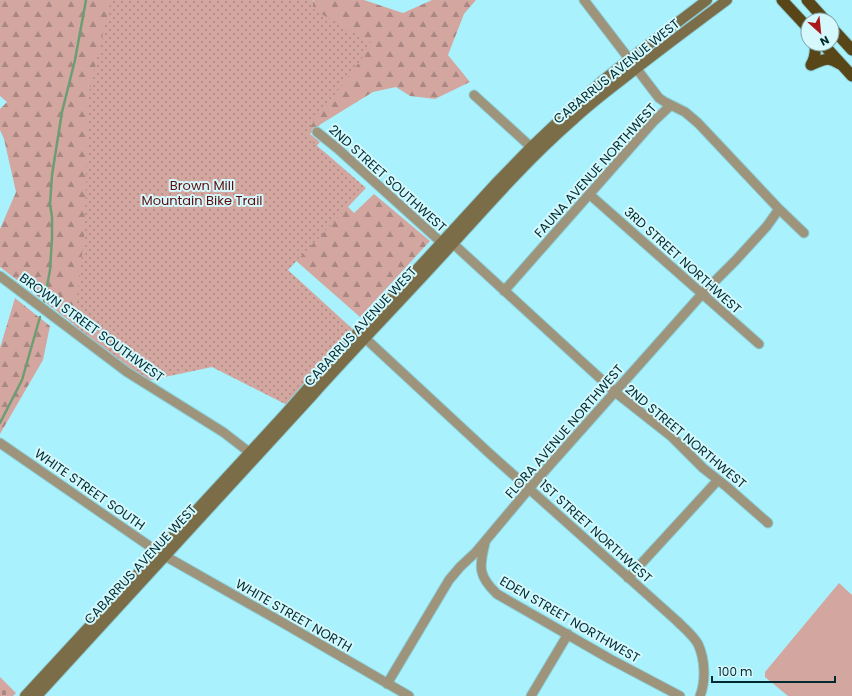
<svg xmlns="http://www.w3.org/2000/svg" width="852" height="696" font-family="Poppins,sans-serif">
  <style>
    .forest { fill: url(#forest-firs) }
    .cemetery { fill: url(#cemetery-stones) }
    .park { fill: url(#park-dots) }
    .garden { fill: #d3a7a0 }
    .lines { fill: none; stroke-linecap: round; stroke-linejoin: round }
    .stream { stroke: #6d9d73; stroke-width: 2.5 }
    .minor-casing { stroke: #8bced8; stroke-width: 11 }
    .secondary-casing { stroke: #8bced8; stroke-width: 12 }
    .trunk-casing { stroke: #8bced8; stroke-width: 13 }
    .minor { stroke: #9e937b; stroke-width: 9 }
    .secondary { stroke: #7c6d49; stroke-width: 10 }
    .trunk { stroke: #584618; stroke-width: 11 }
    .labels { text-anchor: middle; stroke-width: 4; stroke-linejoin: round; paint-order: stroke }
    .street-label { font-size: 13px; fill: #002a2f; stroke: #d5f8fd }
    .park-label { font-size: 13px; fill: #5c0d0b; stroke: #d5f8fd }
  </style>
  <defs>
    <pattern id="forest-firs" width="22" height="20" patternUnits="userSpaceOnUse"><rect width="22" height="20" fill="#d3a7a0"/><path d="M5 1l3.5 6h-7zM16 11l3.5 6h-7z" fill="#a98883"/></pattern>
    <pattern id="cemetery-stones" width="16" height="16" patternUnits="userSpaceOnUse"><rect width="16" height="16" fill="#d3a7a0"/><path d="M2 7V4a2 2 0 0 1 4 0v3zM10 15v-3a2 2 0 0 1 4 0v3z" fill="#a98883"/></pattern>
    <pattern id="park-dots" width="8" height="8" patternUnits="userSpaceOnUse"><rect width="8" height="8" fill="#d3a7a0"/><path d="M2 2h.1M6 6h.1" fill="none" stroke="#a98883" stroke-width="1.8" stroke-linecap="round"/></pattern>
  </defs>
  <rect width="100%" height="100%" fill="#a9f2fd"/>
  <!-- forest -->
  <path class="forest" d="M0 0H271L111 353 0 267V229L16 192 4 139 0 130V109L7 102 0 96Z
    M314 0H364L403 13 432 0H476L464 14 448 55 470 82 435 99 410 96 396 87 373 92 321 124 310 134 320 142 303 161 354 213 374 194 430 241 360 317 253 223 297 41Z
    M15 298 50 326 43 360 0 434V348Z"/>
  <!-- cemetery -->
  <path class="cemetery" d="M0 677 16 693 13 696H0Z"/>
  <!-- park -->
  <path class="park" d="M111 0H313V9L373 44 304 135 328 155 366 188 288 270 357 333 291 407 212 367 141 382 73 332 84 238 89 93Z"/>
  <!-- garden -->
  <path class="garden" d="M839 583 852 595V696H788L765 677V672Z"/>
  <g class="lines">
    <!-- stream -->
    <path class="stream" d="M44 302 50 270 52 238V217L50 204 52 175 62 112 75 60 86 0
      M0 423 22 380 40 317"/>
    <defs>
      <path id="minor" d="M584 0 659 98 665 102 685 112 698 123 779 209 804 233
        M474 95 531 147 533 150 532 152
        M317 132 338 149 442 243
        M589 194 759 344
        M448 239 615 392 672 437 703 468 727 487 768 523
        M0 276 127 372 223 432 249 452
        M504 291 653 122 671 105
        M365 338 489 453 677 621C684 628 693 635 698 644 705 659 706 681 700 696
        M0 443 158 552 285 624 409 696
        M485 543C479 567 478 576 497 594L610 659 680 696
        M628 578 718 480
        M387 684 449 580 460 567 476 552 533 484 702 294 736 260 767 226 779 209
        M531 696 568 634"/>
      <path id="secondary" d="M25 696 284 415 340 351 395 293 497 182 531 147 567 113 602 81 636 54 707 0
        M37 696 312 396C354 349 398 304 440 258 483 211 524 163 572 121 588 106 606 92 623 79 657 52 692 26 727 0"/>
      <path id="trunk" d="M782 0 808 28
        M807 0 825 20
        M832 28 852 50
        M823 44 852 76
        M811 65C825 59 827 56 840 64
        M811 65C815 58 816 52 815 44"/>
    </defs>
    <!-- minor casing -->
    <use href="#minor" class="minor-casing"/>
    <!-- secondary casing -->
    <use href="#secondary" class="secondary-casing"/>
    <!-- trunk casing -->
    <use href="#trunk" class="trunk-casing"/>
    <!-- minor -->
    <use href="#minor" class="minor"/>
    <!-- secondary -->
    <use href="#secondary" class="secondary"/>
    <!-- trunk -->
    <use href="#trunk" class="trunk"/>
  </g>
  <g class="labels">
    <!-- street labels -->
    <g class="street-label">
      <text transform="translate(616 71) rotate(-39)" y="5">CABARRUS AVENUE WEST</text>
      <text transform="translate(595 170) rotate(-48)" y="5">FAUNA AVENUE NORTHWEST</text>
      <text transform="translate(388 178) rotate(42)" y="5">2ND STREET SOUTHWEST</text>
      <text transform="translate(683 260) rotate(42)" y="5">3RD STREET NORTHWEST</text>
      <text transform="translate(360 326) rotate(-47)" y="5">CABARRUS AVENUE WEST</text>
      <text transform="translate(92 327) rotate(36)" y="5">BROWN STREET SOUTHWEST</text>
      <text transform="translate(564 431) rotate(-49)" y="5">FLORA AVENUE NORTHWEST</text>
      <text transform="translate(686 436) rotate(40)" y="5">2ND STREET NORTHWEST</text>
      <text transform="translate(90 489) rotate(35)" y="5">WHITE STREET SOUTH</text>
      <text transform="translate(596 531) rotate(42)" y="5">1ST STREET NORTHWEST</text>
      <text transform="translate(140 564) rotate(-47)" y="5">CABARRUS AVENUE WEST</text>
      <text transform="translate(294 615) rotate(30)" y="5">WHITE STREET NORTH</text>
      <text transform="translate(570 619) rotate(30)" y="5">EDEN STREET NORTHWEST</text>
    </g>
    <!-- park labels -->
    <g class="park-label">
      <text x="202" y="190">Brown Mill<tspan x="202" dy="15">Mountain Bike Trail</tspan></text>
    </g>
  </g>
  <!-- north arrow -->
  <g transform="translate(820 32) rotate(153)"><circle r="19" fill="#d5f8fd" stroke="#80a6ab"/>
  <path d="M0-3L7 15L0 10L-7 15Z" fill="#ab1818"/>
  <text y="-6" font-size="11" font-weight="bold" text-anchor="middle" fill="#002a2f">N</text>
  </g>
  <!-- scale -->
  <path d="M712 676v6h123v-6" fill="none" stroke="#002a2f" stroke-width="2"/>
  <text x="718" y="676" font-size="12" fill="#002a2f" stroke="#d5f8fd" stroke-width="3" paint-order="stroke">100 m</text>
</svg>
